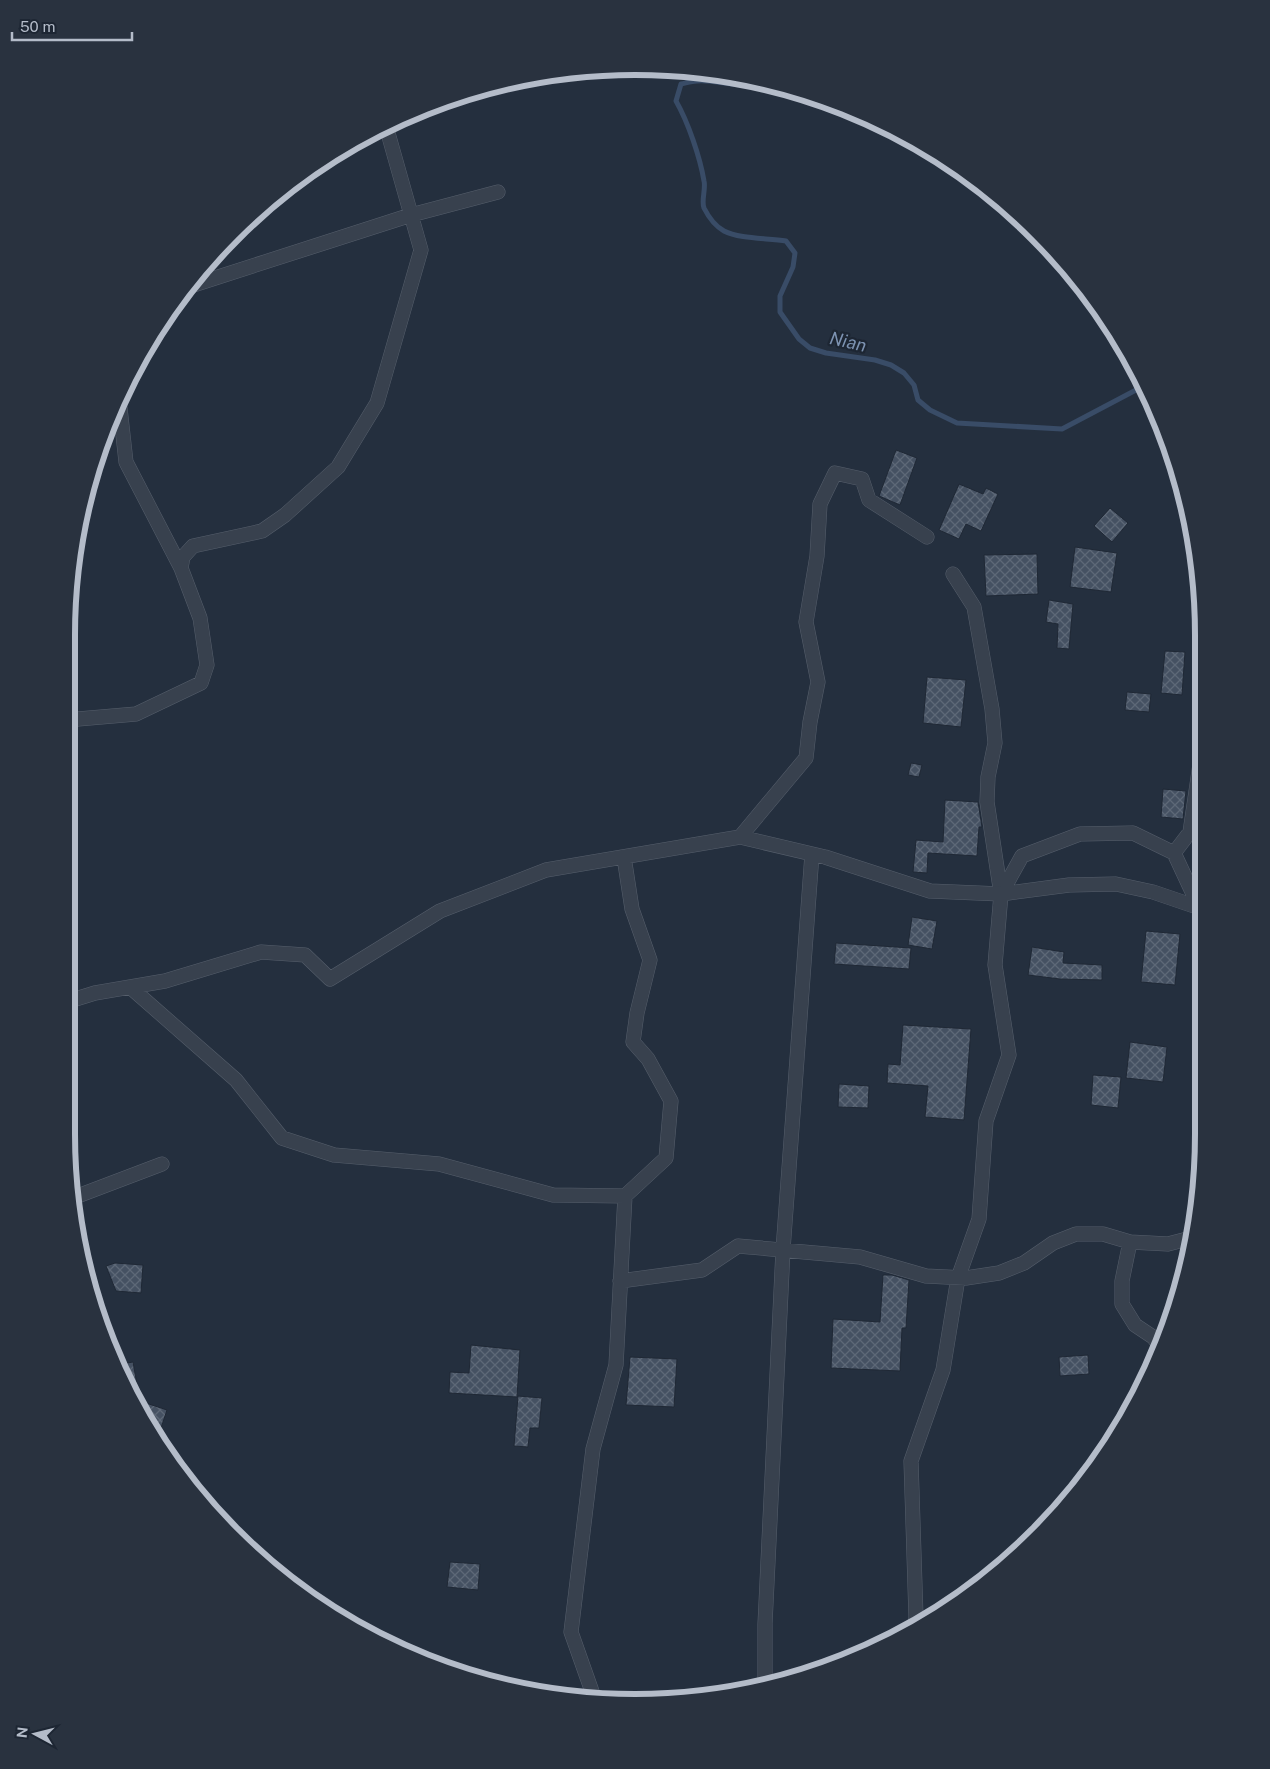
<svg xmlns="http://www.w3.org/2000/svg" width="1270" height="1769" font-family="'Public Sans',sans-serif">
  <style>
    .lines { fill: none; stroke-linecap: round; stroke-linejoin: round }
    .stream { stroke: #394c67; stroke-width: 5 }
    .building { fill: url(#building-cross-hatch); stroke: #1f2835 }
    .minor-casing { stroke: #565f6c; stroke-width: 15 }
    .minor { stroke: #38414e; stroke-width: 14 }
    .labels { text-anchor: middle; stroke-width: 4.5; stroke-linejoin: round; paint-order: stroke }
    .water-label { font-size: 18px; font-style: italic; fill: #7c92b1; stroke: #1d2633 }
    .rim { fill: none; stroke: #b4bcc9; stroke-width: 6 }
  </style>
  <defs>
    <pattern id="building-cross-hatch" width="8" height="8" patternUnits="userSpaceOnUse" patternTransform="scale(1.25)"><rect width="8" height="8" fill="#455162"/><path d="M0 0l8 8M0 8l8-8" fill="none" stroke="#5d6877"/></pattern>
  </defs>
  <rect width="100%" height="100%" fill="#242f3e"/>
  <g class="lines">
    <!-- stream -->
    <path class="stream" d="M758 82C738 90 718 79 697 81 692 81 686 83 681 84L676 101C688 122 700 157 704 181 706 189 701 201 704 208 708 216 715 226 724 231 739 239 768 238 786 241L795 253 793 267 780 296V312L799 339 810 348 826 353 875 360 891 365 904 373 914 385 918 400 930 410 957 423 1062 429 1136 390 1143 381"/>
  </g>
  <!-- building -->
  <path class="building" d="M896 450 917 458 900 505 879 496Z
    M959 484 983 494 986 488 998 494 981 531 966 524 959 539 939 530Z
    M1110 508 1128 523 1112 542 1094 526Z
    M1075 547 1117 553 1111 592 1070 587Z
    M1037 554 1038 594 986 596 984 555Z
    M1049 600 1073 604 1069 649 1057 648 1058 624 1046 622Z
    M1165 651 1185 652 1182 695 1161 693Z
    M927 677 966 680 961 727 923 723Z
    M1127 692 1151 694 1149 712 1125 710Z
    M911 763 922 765 919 777 908 775Z
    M1163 789 1186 791 1183 819 1161 817Z
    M945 800 978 802 982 827H979L977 856 928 853 927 873 913 872 916 840 943 842Z
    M912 917 937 921 932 949 908 945Z
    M1146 931 1180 934 1175 985 1141 982Z
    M836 943 911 948 909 969 834 964Z
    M1032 947 1064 952 1063 963 1102 965V980L1060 979 1028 975Z
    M903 1025 971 1029 964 1120 925 1117 928 1086 887 1083 888 1064 900 1065Z
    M1130 1042 1167 1047 1163 1082 1126 1078Z
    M1093 1075 1121 1077 1118 1108 1091 1105Z
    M839 1084 869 1086 868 1108 838 1107Z
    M115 1263 143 1265 141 1293 116 1291 106 1266Z
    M883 1275H892L909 1280 906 1328H902L900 1371 831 1368 833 1319 880 1322Z
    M471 1345 520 1350 517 1397 449 1393 450 1372 469 1373Z
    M1088 1355 1089 1374 1060 1376 1059 1357Z
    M630 1357 677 1359 674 1407 626 1405Z
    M133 1362 140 1401 167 1410 157 1440 116 1365Z
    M518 1396 542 1398 539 1428H530L528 1447 514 1446Z
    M450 1562 480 1564 478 1590 447 1587Z"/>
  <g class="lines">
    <defs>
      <path id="minor" d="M184 288 411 215 498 192
        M119 399 126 462 181 568
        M66 722 78 719 136 714 201 683 207 665 200 618 181 568 183 557 193 546 262 531 285 515 338 467 377 403 421 250 386 126
        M740 837 806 758 810 722 818 682 806 622 817 556 820 504 835 473 862 479 869 500 927 537
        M1174 853 1201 911
        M1001 894 1022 856 1080 834 1133 833 1174 853 1190 832 1200 764
        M130 987 236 1080 282 1138 334 1155 439 1164 553 1195 625 1196
        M66 1002 95 993 165 981 261 952 305 955 330 979 440 911 546 870 740 837 825 857 930 891 1001 894 1069 885 1116 884 1153 892 1200 908
        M75 1197 162 1164
        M1130 1242 1122 1281V1304L1135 1325 1153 1337 1160 1346
        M620 1281 702 1270 738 1246 860 1257 926 1276 966 1278 999 1273 1024 1263 1053 1243 1076 1234H1103L1130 1242 1168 1244 1191 1238
        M915 1625 916 1617 911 1461 943 1370 958 1278 979 1219 986 1121 1009 1055 995 965 1001 894 987 802 988 777 995 743 992 709 974 607 953 574
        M765 1685V1624L783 1250 812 854
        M595 1700 571 1632 593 1449 616 1365 625 1196 666 1158 671 1101 648 1059 633 1042 637 1013 650 960 632 909 624 857"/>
    </defs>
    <!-- minor casing -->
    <use href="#minor" class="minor-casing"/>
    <!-- minor -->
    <use href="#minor" class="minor"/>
  </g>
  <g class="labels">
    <!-- water labels -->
    <g class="water-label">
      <text transform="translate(848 342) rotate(13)" y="6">Nian</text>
    </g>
  </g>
  <!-- crop -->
  <path d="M0 0H1270V1769H0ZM635 75H635A560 560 0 0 1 1195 635V1134A560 560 0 0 1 635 1694H635A560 560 0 0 1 75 1134V635A560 560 0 0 1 635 75Z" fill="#29323f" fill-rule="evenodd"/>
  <path class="rim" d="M635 75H635A560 560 0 0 1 1195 635V1134A560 560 0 0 1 635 1694H635A560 560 0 0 1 75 1134V635A560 560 0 0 1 635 75Z"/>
  <!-- north arrow -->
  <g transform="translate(35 1734) rotate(277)" stroke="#1d2633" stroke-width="4" paint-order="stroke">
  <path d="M0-4L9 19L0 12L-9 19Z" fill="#b4bcc9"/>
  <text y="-8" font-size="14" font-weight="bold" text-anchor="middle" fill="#b4bcc9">N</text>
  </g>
  <!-- scale -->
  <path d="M12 32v8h120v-8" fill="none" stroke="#b4bcc9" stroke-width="2.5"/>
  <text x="20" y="32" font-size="15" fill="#b4bcc9" stroke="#1d2633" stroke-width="4" paint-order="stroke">50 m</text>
</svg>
